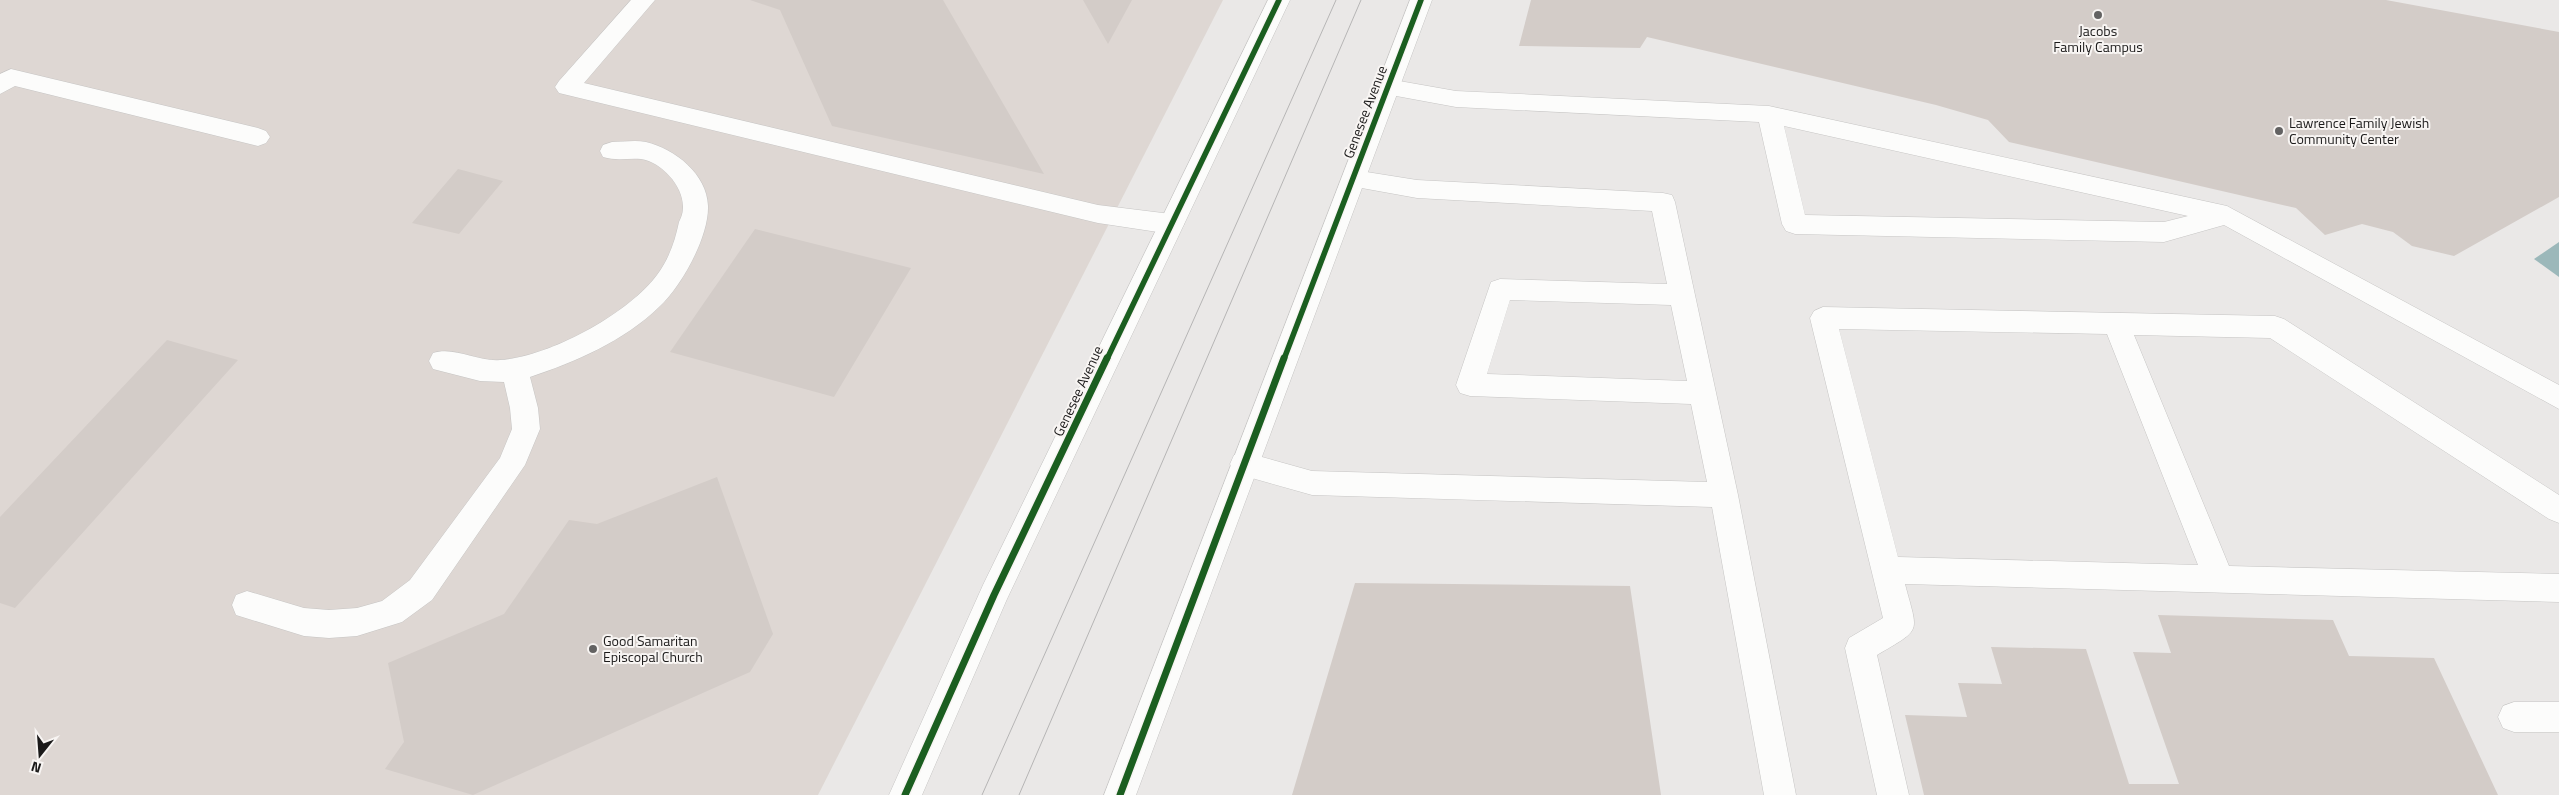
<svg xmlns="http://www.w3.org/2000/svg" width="2559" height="795" font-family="'Titillium Web',sans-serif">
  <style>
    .built { fill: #ded7d3 }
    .water { fill: #9cb8ba }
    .building { fill: #d3ccc8 }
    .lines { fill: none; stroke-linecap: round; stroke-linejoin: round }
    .service-casing { stroke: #c6c5c4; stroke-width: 1 }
    .primary-casing { stroke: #c6c5c4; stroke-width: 1 }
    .service { fill: #fcfcfb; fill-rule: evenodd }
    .primary { fill: #fcfcfb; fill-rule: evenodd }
    .tram { stroke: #b6b5b5; stroke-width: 1 }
    .cycleway-far1-casing { stroke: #f8f5f3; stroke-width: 8 }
    .cycleway-casing { stroke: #f8f5f3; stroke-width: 10 }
    .cycleway-far1 { stroke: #1b5e20; stroke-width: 5.5 }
    .cycleway { stroke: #1b5e20; stroke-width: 7 }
    .poi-dot { fill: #636262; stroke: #f8f5f3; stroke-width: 2 }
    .labels { text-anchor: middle; stroke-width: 4; stroke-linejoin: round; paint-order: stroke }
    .poi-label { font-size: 14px; fill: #1b1a1a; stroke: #f8f5f3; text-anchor: start }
    .street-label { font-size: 14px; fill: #1b1a1a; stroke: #f8f5f3 }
  </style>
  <rect width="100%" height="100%" fill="#eae8e7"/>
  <!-- built -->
  <path class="built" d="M0 0H1223L818 795H0Z"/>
  <!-- water -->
  <path class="water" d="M2559 242V277L2534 259Z"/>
  <!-- building -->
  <path class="building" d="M750 0H943L1044 174 832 126 780 10Z
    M1083 0H1132L1108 44Z
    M1531 0H2386L2559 32V197L2454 256 2412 246 2393 232 2362 224 2325 235 2296 208 2009 142 1988 120 1936 105 1647 37 1640 48 1519 46Z
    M458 169 503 181 459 234 412 223Z
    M755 229 911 268 834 397 670 352Z
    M167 340 238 360 15 608 0 603V517Z
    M717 477 773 634 750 672 473 795 385 769 404 742 388 663 504 614 569 520 597 524Z
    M1355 583 1630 586 1661 795H1292Z
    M2158 615 2333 620 2349 656 2434 658 2498 795H1924L1905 715 1967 717 1958 683 2002 684 1991 647 2086 649 2129 784H2179L2133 652 2171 653Z"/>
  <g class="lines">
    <defs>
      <path id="service" d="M631 0H655L584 83 1098 205 1171 214 1180 217 1184 224 1180 231 1171 234 1098 223 559 93 555 87 559 81Z
        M11 69 258 128 266 131 270 137 266 143 258 146 15 86 0 94V74Z
        M1388 79 1456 91 1769 106 2227 206 2559 385V409L2224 225 2164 242 1795 234 1786 231 1782 224 1759 122 1456 107 1380 93 1376 87 1380 81ZM1784 126 2188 216 2164 222 1805 215Z
        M612 142C623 142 635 140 646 142 675 149 707 174 708 206 709 237 681 287 659 307 624 341 575 362 530 377L538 408 540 429 525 465 432 600 402 622 357 636 329 638 304 636 236 615 232 605 236 595 247 591 304 608 329 610 357 608 382 601 410 580 500 458 512 429 510 408 504 382 480 381 433 369 429 361 433 353C454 346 478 362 500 360 549 357 628 314 657 275 669 259 675 241 679 222 681 218 683 213 683 208 684 187 662 162 641 159 628 158 616 161 603 157L600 151 603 145Z
        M1354 170 1417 180 1663 193 1672 195 1675 202 1738 495 1796 795H1764L1712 507 1312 495 1234 473 1230 464 1234 455 1244 452 1312 471 1707 482 1691 404 1470 396 1460 393 1456 385 1491 282 1500 279 1667 284 1652 211 1417 198 1345 185 1342 179 1345 173ZM1510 300 1671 305 1687 381 1487 374Z
        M1823 307 2275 316 2284 319 2559 495V523L2549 519 2270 338 2134 335 2229 566 2559 574V602L1905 584C1918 634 1923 628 1877 655L1909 795H1877L1845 648 1849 638 1883 618 1810 318 1814 311ZM1839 329 2107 334 2198 565 1898 557Z
        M2514 702H2559V732H2514L2503 728 2498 717 2503 706Z"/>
      <path id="primary" d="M1268 0H1290L1007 599 922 795H889L983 585Z
        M1410 0H1432L1136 795H1104Z"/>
    </defs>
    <!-- service casing -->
    <use href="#service" class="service-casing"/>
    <!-- primary casing -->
    <use href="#primary" class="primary-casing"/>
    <!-- service -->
    <use href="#service" class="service"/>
    <!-- primary -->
    <use href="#primary" class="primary"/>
    <!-- tram -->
    <path class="tram" d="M982 795 1336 0
      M1019 795 1361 0"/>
    <defs>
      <path id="cycleway-far1" d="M1107 359 1279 0
        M1284 359 1421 0"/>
      <path id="cycleway" d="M905 795 994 595 1107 358
        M1120 795 1284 358"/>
    </defs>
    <!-- cycleway-far1 casing -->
    <use href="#cycleway-far1" class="cycleway-far1-casing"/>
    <!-- cycleway casing -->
    <use href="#cycleway" class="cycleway-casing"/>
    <!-- cycleway-far1 -->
    <use href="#cycleway-far1" class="cycleway-far1"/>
    <!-- cycleway -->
    <use href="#cycleway" class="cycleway"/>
  </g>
  <!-- markers -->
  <g class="poi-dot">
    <circle cx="2098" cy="15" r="5"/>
    <circle cx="2279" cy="131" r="5"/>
    <circle cx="593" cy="649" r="5"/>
  </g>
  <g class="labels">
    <!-- poi labels -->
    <g class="poi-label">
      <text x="2098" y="36" text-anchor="middle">Jacobs<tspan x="2098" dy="16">Family Campus</tspan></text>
      <text x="2289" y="128">Lawrence Family Jewish<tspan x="2289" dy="16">Community Center</tspan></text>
      <text x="603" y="646">Good Samaritan<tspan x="603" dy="16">Episcopal Church</tspan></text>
    </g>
    <!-- street labels -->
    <g class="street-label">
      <text transform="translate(1365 112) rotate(-69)" y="5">Genesee Avenue</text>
      <text transform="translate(1078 391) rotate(-65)" y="5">Genesee Avenue</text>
    </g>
  </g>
  <!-- north arrow -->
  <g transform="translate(40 755) rotate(197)" stroke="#f8f5f3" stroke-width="4" paint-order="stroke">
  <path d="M0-4L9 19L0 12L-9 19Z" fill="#1b1a1a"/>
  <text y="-8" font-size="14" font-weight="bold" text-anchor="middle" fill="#1b1a1a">N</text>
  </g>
</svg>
